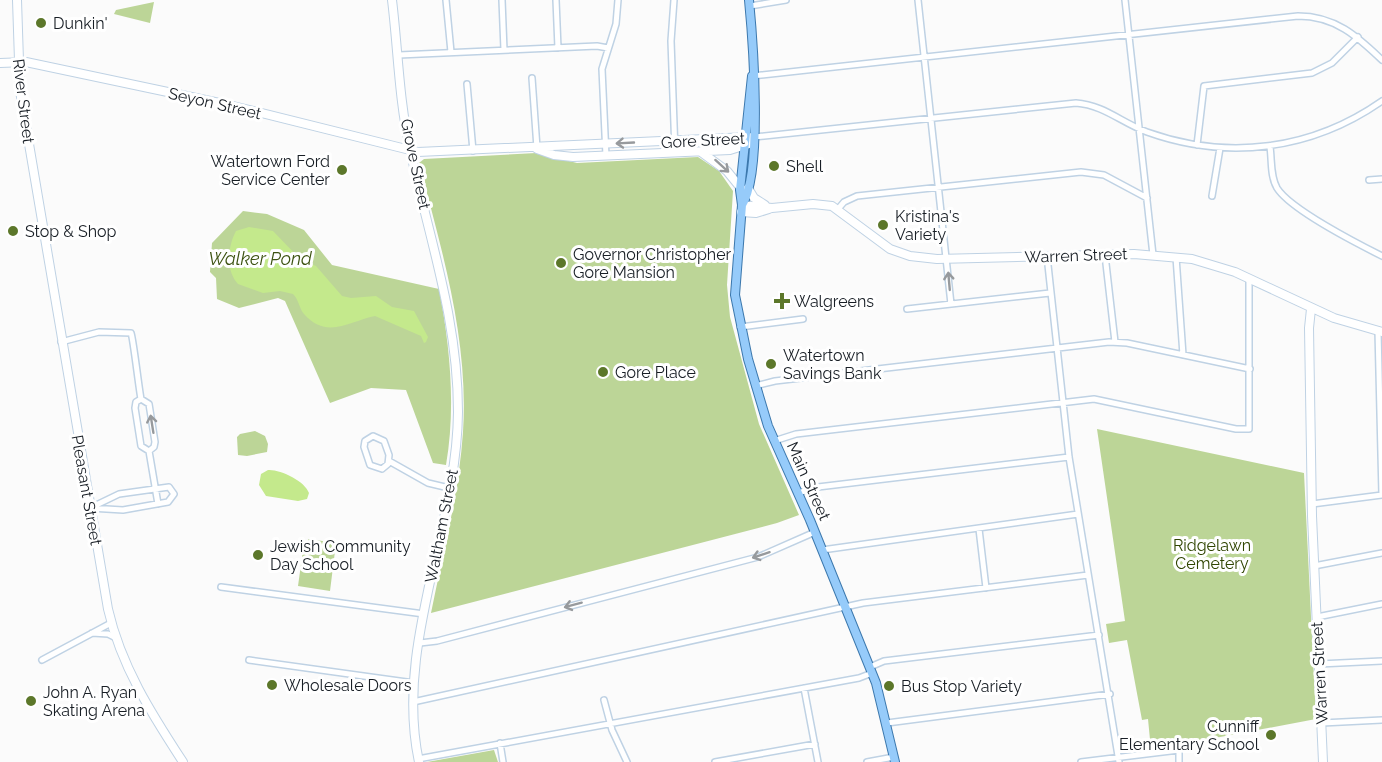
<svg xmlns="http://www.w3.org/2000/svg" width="1382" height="762" font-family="Raleway,sans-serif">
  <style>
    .green { fill: #bcd597 }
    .water { fill: #c4e98c }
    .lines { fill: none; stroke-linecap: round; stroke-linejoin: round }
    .street-casing { stroke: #bfd2e4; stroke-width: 8 }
    .secondary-casing { stroke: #bfd2e4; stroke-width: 10 }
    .primary-casing { stroke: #3c78ad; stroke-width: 10 }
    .street { stroke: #fff; stroke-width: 5 }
    .secondary { stroke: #fff; stroke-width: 8 }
    .primary { stroke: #96cbfa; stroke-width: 8 }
    .oneway { stroke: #979a9d }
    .poi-dot { fill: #5c772a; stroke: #fff; stroke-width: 2 }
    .labels { text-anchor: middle; stroke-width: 6; stroke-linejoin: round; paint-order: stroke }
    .poi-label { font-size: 16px; fill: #181e25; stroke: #fff; text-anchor: start }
    .street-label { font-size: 16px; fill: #181e25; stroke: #fff }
    .park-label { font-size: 16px; fill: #2f4400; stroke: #fff }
    .water-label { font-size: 18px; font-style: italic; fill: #3d5312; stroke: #fff }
  </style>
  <rect width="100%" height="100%" fill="#fbfbfb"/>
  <!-- green -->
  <path class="green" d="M154 2 150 23 114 14 116 10Z
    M536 153 577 163 698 157 719 171 733 191 727 285 730 317 759 424 799 515 777 523 431 613C443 553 459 493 463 432 469 340 442 251 419 163L424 159Z
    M243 211 267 214 304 230 332 265 439 289C450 346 456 407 446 465L433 463 406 390 371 388 330 403 285 301 278 298 239 308 217 299 216 278 210 272 212 243Z
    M1097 429 1304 473 1316 719 1151 750 1148 719 1142 720 1127 640 1109 643 1106 624 1125 621Z
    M255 431 265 436 268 444 267 452 247 456 238 455 237 437 240 434Z
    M309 539 336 543 330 591 298 586 304 543Z
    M494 750 498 762H427Z"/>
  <!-- water -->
  <path class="water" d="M249 227 273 231 299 258 316 266 342 296 351 298 376 296 392 307 414 311 428 337 426 342 424 343 421 336 375 316C350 321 327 340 304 314 299 308 299 300 293 294L280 291 263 293 238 284C225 270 228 246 236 231Z
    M268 470C280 469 305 481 309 493L307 499 298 501 266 496 259 485 261 474Z"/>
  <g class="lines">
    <defs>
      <path id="street" d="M446 0 451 52
        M502 0 504 50
        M556 0 558 48
        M674 0 671 41 675 152
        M918 0 951 304
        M1125 0 1153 255
        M750 6 786 0
        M399 55 597 46 608 48
        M752 76 1298 16C1335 16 1357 36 1382 60
        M532 78 537 148
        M467 84 473 151
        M754 137 1076 103C1104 105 1122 123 1147 132 1228 161 1312 150 1382 101
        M1197 145 1204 86 1312 73 1332 63 1358 37
        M1270 147C1272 160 1270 176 1277 188 1290 209 1358 244 1382 256
        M606 156 602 69 616 24 618 0
        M1369 180 1382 179
        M1212 196 1220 148
        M838 209 844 202 857 196 1081 172 1104 175 1147 198
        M1105 255 1115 342
        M1047 256 1069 457 1119 762
        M1176 257 1183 355
        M907 309 1050 293
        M740 327 803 319
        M1378 331 1382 495
        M61 342 99 332 131 333C133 337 139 389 141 399
        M755 386 775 381 1109 342 1127 343 1250 369
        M141 399 149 404 155 442 154 447 149 451
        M141 399 136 402 135 408 141 446 149 451
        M373 436 384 441 389 455 388 464 382 469 370 465 364 447 365 441Z
        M774 441 796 434 1094 399 1236 429H1249V279
        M149 451 158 504
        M389 461 428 483 449 488
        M169 487 174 494 168 502 123 510 90 508 119 494Z
        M798 493 818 487 1069 457
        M1312 504 1382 495
        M979 529 986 588
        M822 550 1078 514
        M1314 566 1382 553
        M221 587 424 614
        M1317 617 1382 604
        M92 633 108 634 116 638
        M420 643 437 641 758 557 815 532
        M42 660 111 623
        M249 660 414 683
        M1319 664 1382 661
        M870 667 884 661 1099 635
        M804 688 818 762
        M604 700 612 730 627 762
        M413 702 863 603 1088 575
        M887 723 1110 694
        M1322 723 1382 720
        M500 743 503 762
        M418 759 859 678 872 673
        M715 762 815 744
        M867 762 894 757
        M1081 762 1179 750V762"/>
      <path id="secondary" d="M17 0 20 91 108 609C121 666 151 713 183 762
        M392 0C398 49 399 101 410 149 429 239 458 318 458 412 457 528 394 646 419 762
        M0 63 26 62 229 105 418 152 749 137
        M537 149 554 155 573 157 730 150 749 144
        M701 152 727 171 740 187
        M748 188 754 198 765 205
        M742 205 772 208 813 204 832 206 890 249 910 256 937 259 1134 254 1192 259 1235 272 1334 318 1382 332
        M741 212 756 213 769 209
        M1311 309 1309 328 1312 516 1323 762"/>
      <path id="primary" d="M752 76 740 190 742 205 735 295 748 359 768 426 810 520 876 683 895 762
        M742 205C763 173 753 41 749 0"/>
    </defs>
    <!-- street casing -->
    <use href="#street" class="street-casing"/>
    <!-- secondary casing -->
    <use href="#secondary" class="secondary-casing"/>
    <!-- primary casing -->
    <use href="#primary" class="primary-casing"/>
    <!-- street -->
    <use href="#street" class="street"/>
    <!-- secondary -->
    <use href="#secondary" class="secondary"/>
    <!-- primary -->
    <use href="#primary" class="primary"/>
  </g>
  <!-- one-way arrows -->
  <defs><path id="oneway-shaft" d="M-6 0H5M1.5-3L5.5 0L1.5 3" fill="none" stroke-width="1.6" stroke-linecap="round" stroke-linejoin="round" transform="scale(1.5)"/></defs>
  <g class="oneway">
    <use href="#oneway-shaft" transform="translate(625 143) rotate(177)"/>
    <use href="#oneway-shaft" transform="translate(722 166) rotate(42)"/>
    <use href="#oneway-shaft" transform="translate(949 281) rotate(-95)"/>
    <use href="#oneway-shaft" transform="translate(152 424) rotate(-99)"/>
    <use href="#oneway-shaft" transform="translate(761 555) rotate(162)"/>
    <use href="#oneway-shaft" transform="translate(573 605) rotate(165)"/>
  </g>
  <!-- markers -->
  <g class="poi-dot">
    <circle cx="41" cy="23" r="6"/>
    <circle cx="774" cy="166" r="6"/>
    <circle cx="342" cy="170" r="6"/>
    <circle cx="883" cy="225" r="6"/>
    <circle cx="13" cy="231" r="6"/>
    <circle cx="561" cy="263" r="6"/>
    <path d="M779 292h6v6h6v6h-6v6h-6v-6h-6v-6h6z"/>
    <circle cx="771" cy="364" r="6"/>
    <circle cx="603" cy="372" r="6"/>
    <circle cx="258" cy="555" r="6"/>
    <circle cx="272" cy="685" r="6"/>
    <circle cx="889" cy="686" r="6"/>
    <circle cx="31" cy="701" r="6"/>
    <circle cx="1271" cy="735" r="6"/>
  </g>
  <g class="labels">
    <!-- poi labels -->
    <g class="poi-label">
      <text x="53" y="29">Dunkin'</text>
      <text x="330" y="167" text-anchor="end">Watertown Ford<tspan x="330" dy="18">Service Center</tspan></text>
      <text x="786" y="172">Shell</text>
      <text x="895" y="222">Kristina's<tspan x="895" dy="18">Variety</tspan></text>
      <text x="25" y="237">Stop &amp; Shop</text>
      <text x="573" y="260">Governor Christopher<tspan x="573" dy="18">Gore Mansion</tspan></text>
      <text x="794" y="307">Walgreens</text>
      <text x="783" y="361">Watertown<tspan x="783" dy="18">Savings Bank</tspan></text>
      <text x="615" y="378">Gore Place</text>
      <text x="270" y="552">Jewish Community<tspan x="270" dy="18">Day School</tspan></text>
      <text x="284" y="691">Wholesale Doors</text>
      <text x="901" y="692">Bus Stop Variety</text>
      <text x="43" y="698">John A. Ryan<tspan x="43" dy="18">Skating Arena</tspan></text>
      <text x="1259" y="732" text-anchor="end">Cunniff<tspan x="1259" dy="18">Elementary School</tspan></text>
    </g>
    <!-- street labels -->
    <g class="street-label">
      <text transform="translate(24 101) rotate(83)" y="6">River Street</text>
      <text transform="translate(215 103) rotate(13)" y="6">Seyon Street</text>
      <text transform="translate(703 140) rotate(-3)" y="6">Gore Street</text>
      <text transform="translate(416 164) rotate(78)" y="6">Grove Street</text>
      <text transform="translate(1076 255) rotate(-2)" y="6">Warren Street</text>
      <text transform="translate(809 481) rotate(66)" y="6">Main Street</text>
      <text transform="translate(87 490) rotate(80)" y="6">Pleasant Street</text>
      <text transform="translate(441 526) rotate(-79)" y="6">Waltham Street</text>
      <text transform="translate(1319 673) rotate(-93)" y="6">Warren Street</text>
    </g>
    <!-- park labels -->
    <g class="park-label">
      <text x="1212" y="551">Ridgelawn<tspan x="1212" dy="18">Cemetery</tspan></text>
    </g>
    <!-- water labels -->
    <g class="water-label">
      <text x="260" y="265">Walker Pond</text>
    </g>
  </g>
</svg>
